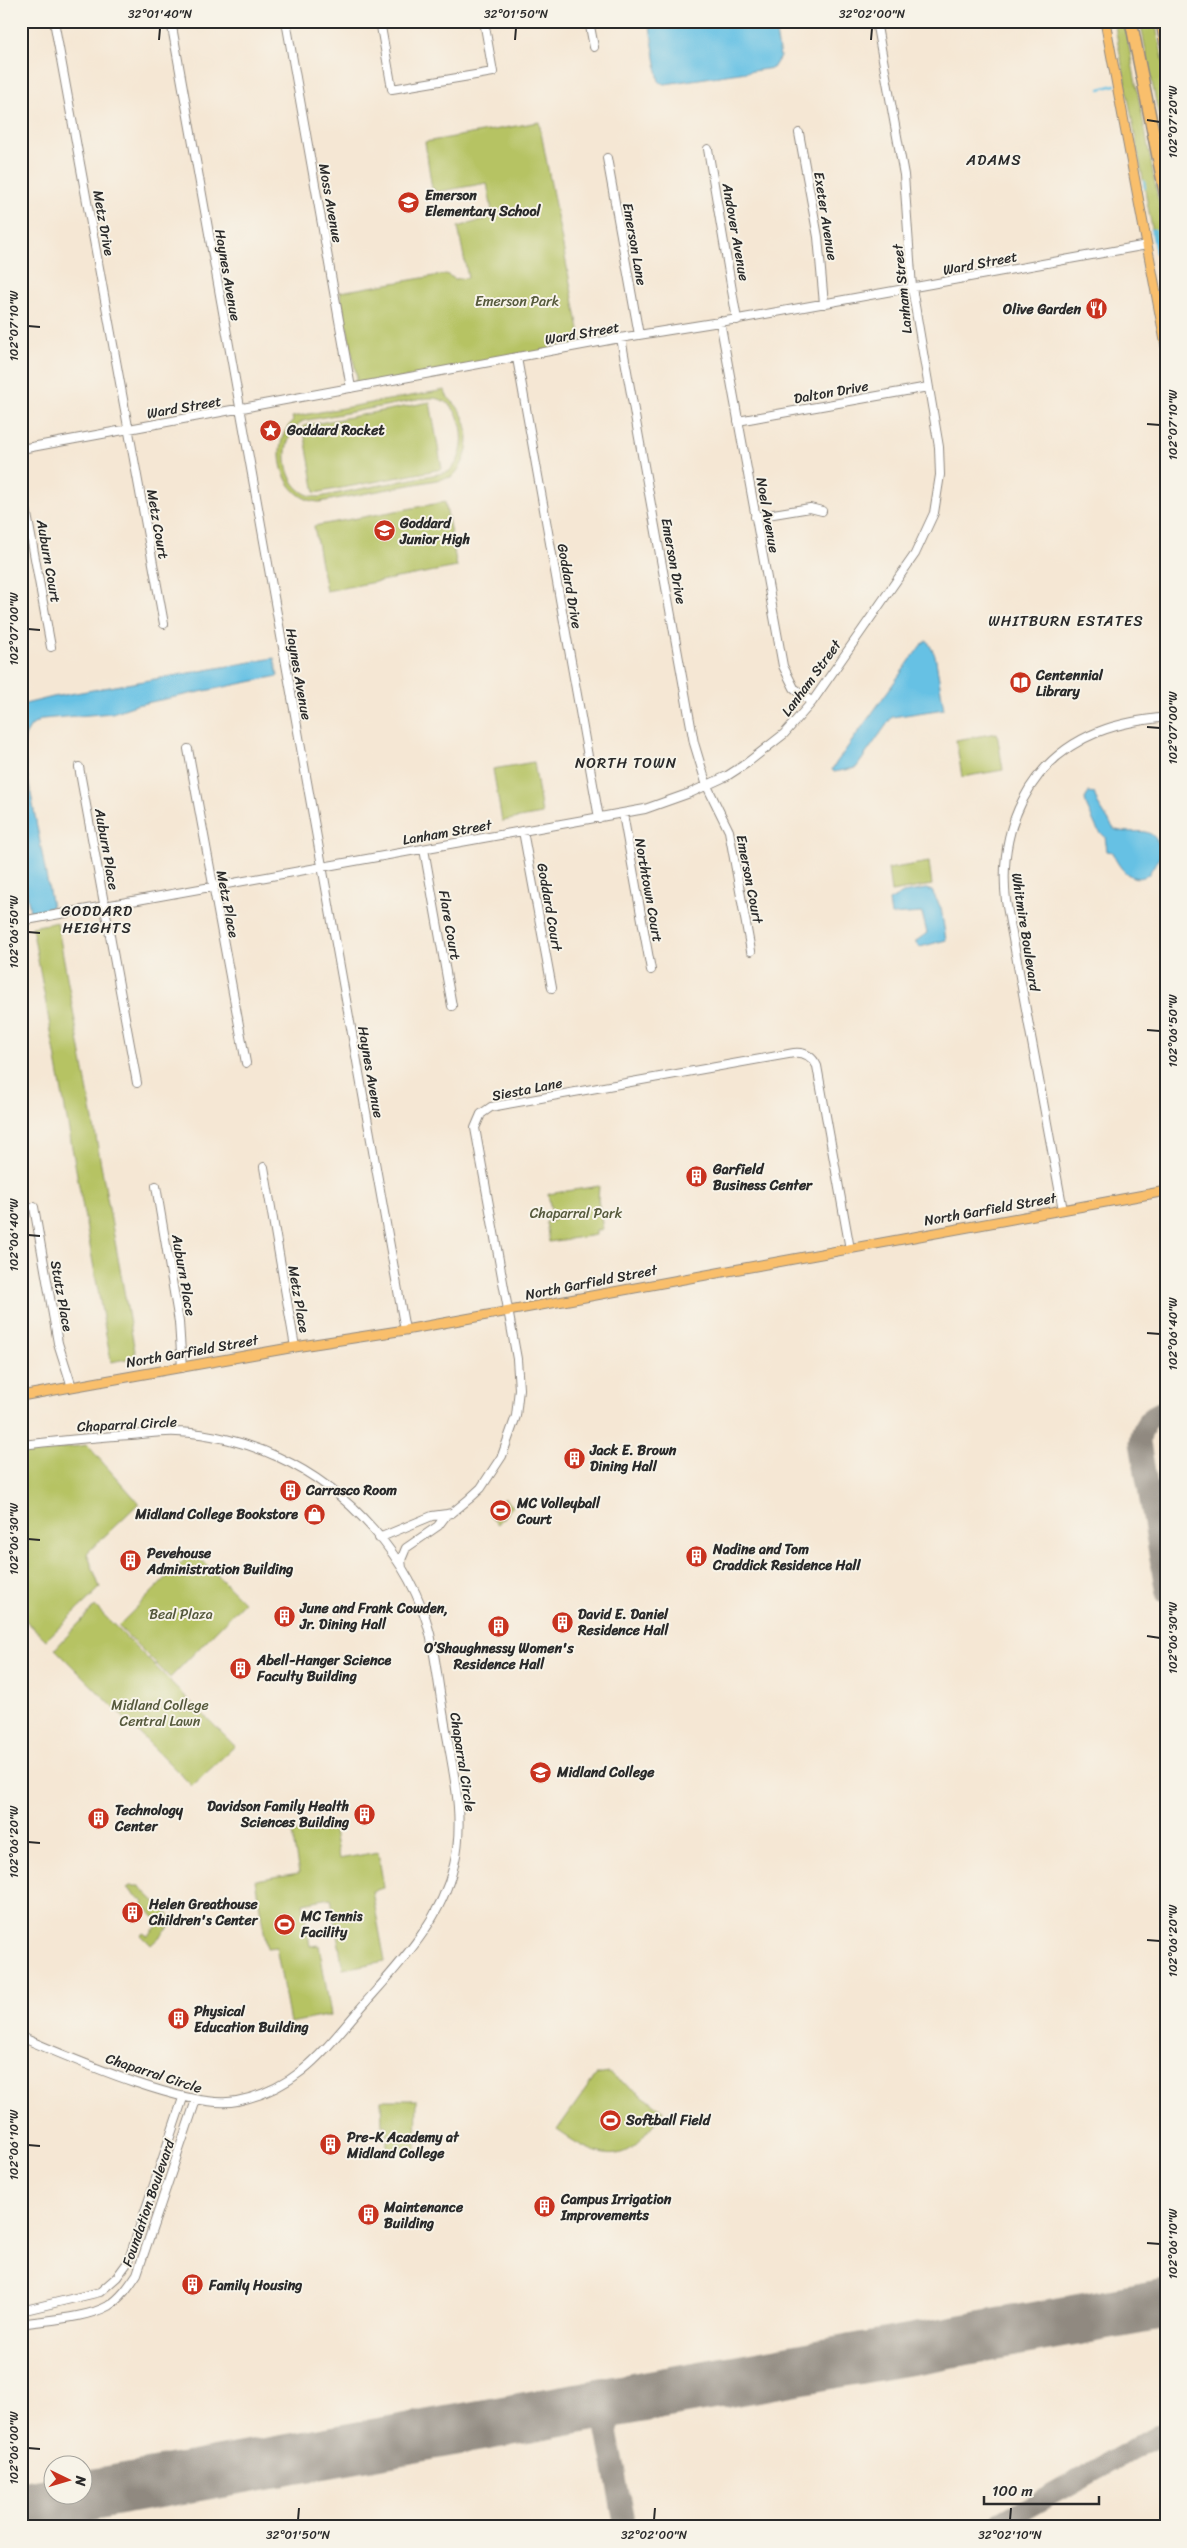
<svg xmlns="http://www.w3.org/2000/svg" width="1187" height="2548" font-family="Sriracha,sans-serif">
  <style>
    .green { fill: #b6c364; stroke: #707748; fill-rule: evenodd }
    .water { fill: #66c1e4; stroke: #487688 }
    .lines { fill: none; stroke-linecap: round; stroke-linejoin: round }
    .stream { stroke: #66c1e4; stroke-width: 2.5 }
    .taxiway { stroke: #908980; stroke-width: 21 }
    .runway { stroke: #908980; stroke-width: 51 }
    .minor-casing { stroke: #908980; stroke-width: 10 }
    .major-casing { stroke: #908980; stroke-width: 11 }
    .highway-casing { stroke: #908980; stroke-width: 14 }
    .minor { stroke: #fff; stroke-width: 8 }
    .major { stroke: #f9bf6c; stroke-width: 9 }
    .highway { stroke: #f9bf6c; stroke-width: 11 }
    .ticks { fill: none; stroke: #2b2b2b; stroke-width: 2 }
    .labels { text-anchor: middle; stroke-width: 4; stroke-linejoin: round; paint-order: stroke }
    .poi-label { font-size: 14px; font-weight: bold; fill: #2b2b2b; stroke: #f7f3e8; text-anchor: start }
    .street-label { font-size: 14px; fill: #2b2b2b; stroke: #f7f3e8 }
    .park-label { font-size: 14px; fill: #55593c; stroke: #f7f3e8 }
    .neighbourhood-label { font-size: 15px; letter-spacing: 1px; fill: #2b2b2b; stroke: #f7f3e8 }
    .neatline { fill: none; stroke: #2b2b2b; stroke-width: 2 }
    .ticks-label { font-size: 12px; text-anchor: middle; fill: #2b2b2b }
  </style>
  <rect width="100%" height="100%" fill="#f7f3e8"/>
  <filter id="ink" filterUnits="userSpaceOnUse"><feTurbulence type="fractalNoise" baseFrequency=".02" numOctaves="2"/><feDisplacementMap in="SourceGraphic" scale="10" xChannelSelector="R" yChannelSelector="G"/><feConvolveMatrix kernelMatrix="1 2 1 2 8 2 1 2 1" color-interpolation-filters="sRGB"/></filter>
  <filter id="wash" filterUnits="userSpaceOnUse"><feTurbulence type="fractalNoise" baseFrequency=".0096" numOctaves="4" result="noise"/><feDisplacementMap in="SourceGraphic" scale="20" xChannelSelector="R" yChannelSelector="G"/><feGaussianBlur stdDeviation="1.12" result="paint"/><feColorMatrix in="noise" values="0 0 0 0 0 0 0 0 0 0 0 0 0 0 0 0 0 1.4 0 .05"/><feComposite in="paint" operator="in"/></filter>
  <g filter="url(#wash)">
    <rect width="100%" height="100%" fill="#f5e7d4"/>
    <!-- green -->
    <path class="green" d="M1114 21H1124L1160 209 1166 239V305Z
      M1140 21H1155L1166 74V153Z
      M539 122 582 345 351 388 357 378 340 292 446 274 455 279 468 278 458 227 493 217 487 183 436 192 435 189H432L425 142Z
      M445 390C446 399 453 400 458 408 473 429 471 459 452 477L320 502C282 501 267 445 293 421L292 417ZM428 398C465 395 473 454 448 472L319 497C282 496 275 438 303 421Z
      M430 402 442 469 315 493 303 426Z
      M445 502 457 567 326 591 314 526Z
      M997 733 1003 770 962 777 956 740Z
      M534 762 542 814 502 821 493 769Z
      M929 862 932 885 891 892 888 869Z
      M57 922 136 1357 111 1362 32 927Z
      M599 1186 598 1200 603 1229 596 1231V1235L549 1242 546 1222 553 1221 548 1194Z
      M87 1445 139 1503 87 1553 100 1588 46 1640 21 1616V1453Z
      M504 1498 513 1506 498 1524 489 1516Z
      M193 1551 244 1602 170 1678 118 1626Z
      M95 1606 235 1746 192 1786 55 1649Z
      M333 1826 339 1859 378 1852 384 1888 372 1891 385 1961 343 1969 331 1898 303 1903 310 1946 319 1945 331 2015 290 2023 276 1947 267 1948 255 1880 299 1873 292 1833Z
      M130 1886H139L170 1916V1927L151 1945 141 1935 143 1933 148 1936 157 1926 154 1923 157 1919 142 1905 144 1902 127 1888Z
      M609 2073 663 2110C629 2166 607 2165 557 2130L596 2075Z
      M381 2100H417L416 2153H387V2125H382Z"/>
    <!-- water -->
    <path class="water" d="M649 21H774L780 57 773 68 665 84 659 82Z
      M927 640 935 655 944 709 892 717 856 768 834 772 832 770 834 766 921 645Z
      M274 658 278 676 136 705 112 713 42 719 31 726 25 736 23 751 52 907 30 912 21 857V705L53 697Z
      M1089 792 1094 793 1098 804 1114 829C1134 838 1153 819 1162 853L1148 875C1130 885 1118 866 1112 852L1107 851 1105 837 1097 829 1087 807 1085 799Z
      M926 889 932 891 941 908 946 940 920 947 916 944V941L927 933 922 913 891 915 889 901 903 893Z"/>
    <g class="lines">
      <!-- stream -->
      <path class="stream" d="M1100 89 1115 85
        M1144 181 1145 188
        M1152 230 1160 275 1161 266 1166 260
        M1152 230H1155L1158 252 1166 251"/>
      <!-- taxiway -->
      <path class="taxiway" d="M1166 1410C1150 1414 1141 1427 1140 1443L1166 1593
        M580 2408 596 2413 606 2426 625 2527
        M608 2430 612 2412 630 2399
        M994 2527 1166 2431"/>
      <!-- runway -->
      <path class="runway" d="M21 2507 1166 2304"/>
    </g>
  </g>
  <g filter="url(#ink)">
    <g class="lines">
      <defs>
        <path id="minor" d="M54 21 164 624
          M171 21 405 1330
          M286 21 351 388
          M380 21 392 89 493 72 484 21
          M589 21 594 47
          M799 133 818 237 824 304
          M708 149 737 320
          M607 158 639 335
          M720 321 783 666 794 688 812 702
          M621 338 694 743 707 786 729 831 751 951
          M517 358 599 818
          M738 421 928 387
          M21 449 620 338 738 319 1147 245
          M21 481 51 647
          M755 517 810 508 822 511
          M188 749 246 1063
          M79 767 137 1083
          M623 814 651 970
          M523 831 552 988
          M424 849 452 1006
          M21 921 645 809 690 793 727 776 747 763 784 734 812 702 915 554 934 513 940 475 939 447 912 288 904 175 876 21
          M264 1167 295 1347
          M156 1186 179 1322 182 1368
          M34 1207 58 1343 72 1387
          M1063 1210 1006 901C998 829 1028 760 1098 732 1120 723 1143 720 1166 717
          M21 1445C58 1441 94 1437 131 1435 146 1434 162 1431 177 1432 209 1433 248 1443 278 1457 347 1488 412 1559 430 1634 437 1665 440 1698 446 1730 454 1775 465 1820 454 1865 440 1924 397 1966 359 2010 322 2053 296 2089 237 2101 190 2111 68 2057 21 2037
          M379 1538 432 1516 447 1514
          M402 1568 401 1560 406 1548 438 1526 447 1514 452 1513 469 1499 481 1488 502 1456 516 1416 519 1389 517 1359 475 1128 481 1114 491 1107 794 1053C804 1052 812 1056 817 1066L850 1249
          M21 2311 100 2292 117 2277 128 2262 183 2098
          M21 2324C46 2320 87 2318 108 2306 121 2298 129 2286 137 2274L196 2100"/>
        <path id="major" d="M1105 21 1166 346
          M21 1396 295 1347 405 1330 1166 1191"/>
        <path id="highway" d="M1131 21 1166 197
          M1162 21 1166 44"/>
      </defs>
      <!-- minor casing -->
      <use href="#minor" class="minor-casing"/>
      <!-- major casing -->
      <use href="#major" class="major-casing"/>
      <!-- highway casing -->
      <use href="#highway" class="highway-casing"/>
      <!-- minor -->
      <use href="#minor" class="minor"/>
      <!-- major -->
      <use href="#major" class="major"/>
      <!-- highway -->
      <use href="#highway" class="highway"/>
    </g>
  </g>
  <!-- ticks -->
  <path class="ticks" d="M159 40 160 28M515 40 516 28M871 40 872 28M1147 120 1160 122M28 326 40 327M1147 424 1160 425M28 629 40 630M1147 727 1160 728M28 932 40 933M1147 1030 1160 1031M28 1235 40 1236M1147 1333 1160 1334M28 1539 40 1540M1147 1636 1160 1638M28 1842 40 1843M1147 1940 1160 1941M28 2145 40 2146M1147 2243 1160 2244M28 2448 40 2449M298 2520 299 2508M654 2520 655 2508M1010 2520 1011 2508"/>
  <!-- icons -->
  <defs>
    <symbol id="school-disc" viewBox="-11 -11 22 22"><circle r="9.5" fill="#c8321e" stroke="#f7f3e8"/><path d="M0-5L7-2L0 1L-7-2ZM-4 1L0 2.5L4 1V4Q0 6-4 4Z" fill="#fff"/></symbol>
    <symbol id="restaurant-disc" viewBox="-11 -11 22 22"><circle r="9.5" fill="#c8321e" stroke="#f7f3e8"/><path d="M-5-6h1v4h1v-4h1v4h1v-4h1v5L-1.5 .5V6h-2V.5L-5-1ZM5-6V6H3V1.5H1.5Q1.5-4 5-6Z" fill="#fff"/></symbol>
    <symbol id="sight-disc" viewBox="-11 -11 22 22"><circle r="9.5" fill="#c8321e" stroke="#f7f3e8"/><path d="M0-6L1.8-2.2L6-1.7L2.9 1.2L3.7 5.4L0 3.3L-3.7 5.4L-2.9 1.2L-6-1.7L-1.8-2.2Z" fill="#fff"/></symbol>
    <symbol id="library-disc" viewBox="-11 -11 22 22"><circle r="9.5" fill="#c8321e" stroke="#f7f3e8"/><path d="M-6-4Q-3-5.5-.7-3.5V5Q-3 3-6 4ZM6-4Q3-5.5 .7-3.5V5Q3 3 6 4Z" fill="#fff"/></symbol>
    <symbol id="building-disc" viewBox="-11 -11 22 22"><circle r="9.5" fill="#c8321e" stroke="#f7f3e8"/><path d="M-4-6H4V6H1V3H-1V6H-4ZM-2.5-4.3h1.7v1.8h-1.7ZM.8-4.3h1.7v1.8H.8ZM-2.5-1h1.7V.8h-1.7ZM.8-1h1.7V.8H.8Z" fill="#fff"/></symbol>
    <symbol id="stadium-disc" viewBox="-11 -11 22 22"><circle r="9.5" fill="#c8321e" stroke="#f7f3e8"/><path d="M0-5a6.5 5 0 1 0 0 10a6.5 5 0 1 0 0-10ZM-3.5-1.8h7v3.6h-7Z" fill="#fff"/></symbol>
    <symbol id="shop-disc" viewBox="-11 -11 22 22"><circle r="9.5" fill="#c8321e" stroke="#f7f3e8"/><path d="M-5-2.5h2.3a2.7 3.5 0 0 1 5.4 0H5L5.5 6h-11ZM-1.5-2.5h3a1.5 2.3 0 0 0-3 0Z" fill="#fff"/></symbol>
    <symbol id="university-disc" viewBox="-11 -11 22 22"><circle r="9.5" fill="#c8321e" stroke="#f7f3e8"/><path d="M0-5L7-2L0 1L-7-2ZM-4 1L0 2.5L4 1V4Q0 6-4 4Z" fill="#fff"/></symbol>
  </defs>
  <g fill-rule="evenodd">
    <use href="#school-disc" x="396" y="190" width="25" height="25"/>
    <use href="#restaurant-disc" x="1084" y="296" width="25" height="25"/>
    <use href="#sight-disc" x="258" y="418" width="25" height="25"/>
    <use href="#school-disc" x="372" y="518" width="25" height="25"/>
    <use href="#library-disc" x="1008" y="670" width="25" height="25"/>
    <use href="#building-disc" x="684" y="1164" width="25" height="25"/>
    <use href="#building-disc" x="562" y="1446" width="25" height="25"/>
    <use href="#building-disc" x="278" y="1478" width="25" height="25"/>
    <use href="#stadium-disc" x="488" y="1498" width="25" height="25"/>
    <use href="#shop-disc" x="302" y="1502" width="25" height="25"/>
    <use href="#building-disc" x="684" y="1544" width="25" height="25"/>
    <use href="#building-disc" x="118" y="1548" width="25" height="25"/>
    <use href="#building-disc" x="272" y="1604" width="25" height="25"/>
    <use href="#building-disc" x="550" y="1610" width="25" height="25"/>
    <use href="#building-disc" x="486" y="1614" width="25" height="25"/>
    <use href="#building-disc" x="228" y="1656" width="25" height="25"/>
    <use href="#university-disc" x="528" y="1760" width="25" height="25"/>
    <use href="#building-disc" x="352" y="1802" width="25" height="25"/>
    <use href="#building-disc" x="86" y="1806" width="25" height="25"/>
    <use href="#building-disc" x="120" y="1900" width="25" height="25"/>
    <use href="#stadium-disc" x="272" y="1912" width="25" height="25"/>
    <use href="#building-disc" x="166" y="2006" width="25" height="25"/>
    <use href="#stadium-disc" x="598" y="2108" width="25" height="25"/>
    <use href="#building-disc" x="318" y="2132" width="25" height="25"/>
    <use href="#building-disc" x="532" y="2194" width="25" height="25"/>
    <use href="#building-disc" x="356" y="2202" width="25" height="25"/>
    <use href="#building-disc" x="180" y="2272" width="25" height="25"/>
  </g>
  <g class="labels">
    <!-- poi labels -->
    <g class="poi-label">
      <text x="425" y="200">Emerson<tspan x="425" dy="16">Elementary School</tspan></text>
      <text x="1081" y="314" text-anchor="end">Olive Garden</text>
      <text x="287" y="435">Goddard Rocket</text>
      <text x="400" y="528">Goddard<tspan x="400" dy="16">Junior High</tspan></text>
      <text x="1036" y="680">Centennial<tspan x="1036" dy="16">Library</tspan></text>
      <text x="713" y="1174">Garfield<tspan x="713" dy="16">Business Center</tspan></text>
      <text x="590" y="1455">Jack E. Brown<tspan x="590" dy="16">Dining Hall</tspan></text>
      <text x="306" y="1495">Carrasco Room</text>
      <text x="517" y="1508">MC Volleyball<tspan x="517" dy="16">Court</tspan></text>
      <text x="298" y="1519" text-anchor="end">Midland College Bookstore</text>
      <text x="713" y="1554">Nadine and Tom<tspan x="713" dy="16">Craddick Residence Hall</tspan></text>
      <text x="147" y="1558">Pevehouse<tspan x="147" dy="16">Administration Building</tspan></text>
      <text x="300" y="1613">June and Frank Cowden,<tspan x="300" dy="16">Jr. Dining Hall</tspan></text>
      <text x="578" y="1619">David E. Daniel<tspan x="578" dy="16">Residence Hall</tspan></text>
      <text x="499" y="1653" text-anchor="middle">O’Shaughnessy Women's<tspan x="499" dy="16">Residence Hall</tspan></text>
      <text x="257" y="1665">Abell-Hanger Science<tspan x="257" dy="16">Faculty Building</tspan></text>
      <text x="557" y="1777">Midland College</text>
      <text x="349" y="1811" text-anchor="end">Davidson Family Health<tspan x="349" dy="16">Sciences Building</tspan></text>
      <text x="115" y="1815">Technology<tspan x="115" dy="16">Center</tspan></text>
      <text x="149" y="1909">Helen Greathouse<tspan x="149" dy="16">Children's Center</tspan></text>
      <text x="301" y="1921">MC Tennis<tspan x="301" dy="16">Facility</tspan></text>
      <text x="194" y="2016">Physical<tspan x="194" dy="16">Education Building</tspan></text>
      <text x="626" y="2125">Softball Field</text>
      <text x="347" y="2142">Pre-K Academy at<tspan x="347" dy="16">Midland College</tspan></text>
      <text x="561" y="2204">Campus Irrigation<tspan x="561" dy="16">Improvements</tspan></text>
      <text x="384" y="2212">Maintenance<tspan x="384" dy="16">Building</tspan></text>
      <text x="209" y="2290">Family Housing</text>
    </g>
    <!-- street labels -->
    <g class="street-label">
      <text transform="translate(331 203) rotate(80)" y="5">Moss Avenue</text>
      <text transform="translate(826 216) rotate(81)" y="5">Exeter Avenue</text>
      <text transform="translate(104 223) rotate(80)" y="5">Metz Drive</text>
      <text transform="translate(736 232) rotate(80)" y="5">Andover Avenue</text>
      <text transform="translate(635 244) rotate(80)" y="5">Emerson Lane</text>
      <text transform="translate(980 263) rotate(-11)" y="5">Ward Street</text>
      <text transform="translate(228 275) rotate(80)" y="5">Haynes Avenue</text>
      <text transform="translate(902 289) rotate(-96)" y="5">Lanham Street</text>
      <text transform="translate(582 333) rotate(-10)" y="5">Ward Street</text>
      <text transform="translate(831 392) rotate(-10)" y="5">Dalton Drive</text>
      <text transform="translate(184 407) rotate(-10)" y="5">Ward Street</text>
      <text transform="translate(768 515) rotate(80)" y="5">Noel Avenue</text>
      <text transform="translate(158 524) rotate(80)" y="5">Metz Court</text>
      <text transform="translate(49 561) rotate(80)" y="5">Auburn Court</text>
      <text transform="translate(674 561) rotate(80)" y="5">Emerson Drive</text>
      <text transform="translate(570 586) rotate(80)" y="5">Goddard Drive</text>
      <text transform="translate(299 674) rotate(80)" y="5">Haynes Avenue</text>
      <text transform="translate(811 678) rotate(-54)" y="5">Lanham Street</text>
      <text transform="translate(447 832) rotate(-10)" y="5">Lanham Street</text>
      <text transform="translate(107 849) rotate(80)" y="5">Auburn Place</text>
      <text transform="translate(750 879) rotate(79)" y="5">Emerson Court</text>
      <text transform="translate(649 890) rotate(80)" y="5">Northtown Court</text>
      <text transform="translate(228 904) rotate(79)" y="5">Metz Place</text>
      <text transform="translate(550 907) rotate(80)" y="5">Goddard Court</text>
      <text transform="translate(450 925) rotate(80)" y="5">Flare Court</text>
      <text transform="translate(1026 932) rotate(81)" y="5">Whitmire Boulevard</text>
      <text transform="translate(371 1072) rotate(80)" y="5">Haynes Avenue</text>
      <text transform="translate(527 1089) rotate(-11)" y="5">Siesta Lane</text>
      <text transform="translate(990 1209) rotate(-10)" y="5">North Garfield Street</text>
      <text transform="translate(184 1275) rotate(80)" y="5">Auburn Place</text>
      <text transform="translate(591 1282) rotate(-11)" y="5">North Garfield Street</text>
      <text transform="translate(62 1296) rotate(80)" y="5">Stutz Place</text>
      <text transform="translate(299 1299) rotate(80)" y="5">Metz Place</text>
      <text transform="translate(192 1351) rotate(-10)" y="5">North Garfield Street</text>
      <text transform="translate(127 1424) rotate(-3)" y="5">Chaparral Circle</text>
      <text transform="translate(463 1762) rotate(81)" y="5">Chaparral Circle</text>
      <text transform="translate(154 2073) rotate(18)" y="5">Chaparral Circle</text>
      <text transform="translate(148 2203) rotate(-71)" y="5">Foundation Boulevard</text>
    </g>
    <!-- park labels -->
    <g class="park-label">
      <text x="517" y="306">Emerson Park</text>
      <text x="576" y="1218">Chaparral Park</text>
      <text x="181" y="1619">Beal Plaza</text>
      <text x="160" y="1710">Midland College<tspan x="160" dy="16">Central Lawn</tspan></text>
    </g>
    <!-- neighbourhood labels -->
    <g class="neighbourhood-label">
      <text x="994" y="165">ADAMS</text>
      <text x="1066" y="626">WHITBURN ESTATES</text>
      <text x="626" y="768">NORTH TOWN</text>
      <text x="97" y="916">GODDARD<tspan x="97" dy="17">HEIGHTS</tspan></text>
    </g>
  </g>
  <!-- margin -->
  <rect width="1187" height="2548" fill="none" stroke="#f7f3e8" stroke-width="55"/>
  <!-- north arrow -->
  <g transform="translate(68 2480) rotate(95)"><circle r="24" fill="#f7f3e8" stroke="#a5a39c"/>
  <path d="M0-4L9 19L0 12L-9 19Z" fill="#c8321e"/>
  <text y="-8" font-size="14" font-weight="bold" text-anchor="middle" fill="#2b2b2b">N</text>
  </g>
  <!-- scale -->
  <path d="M984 2496v8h115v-8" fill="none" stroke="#2b2b2b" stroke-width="2.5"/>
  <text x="992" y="2496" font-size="15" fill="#2b2b2b" stroke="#f7f3e8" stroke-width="4" paint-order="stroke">100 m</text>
  <rect x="28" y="28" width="1132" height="2492" class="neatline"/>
  <g class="ticks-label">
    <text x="160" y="18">32°01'40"N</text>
    <text x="516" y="18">32°01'50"N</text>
    <text x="872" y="18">32°02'00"N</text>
    <text transform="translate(1173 122) rotate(-90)" y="4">102°07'20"W</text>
    <text transform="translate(14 326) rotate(-90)" y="4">102°07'10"W</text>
    <text transform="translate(1173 425) rotate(-90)" y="4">102°07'10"W</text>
    <text transform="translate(14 629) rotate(-90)" y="4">102°07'00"W</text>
    <text transform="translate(1173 728) rotate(-90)" y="4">102°07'00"W</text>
    <text transform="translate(14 932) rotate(-90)" y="4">102°06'50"W</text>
    <text transform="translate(1173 1031) rotate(-90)" y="4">102°06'50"W</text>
    <text transform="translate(14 1235) rotate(-90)" y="4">102°06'40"W</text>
    <text transform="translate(1173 1334) rotate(-90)" y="4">102°06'40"W</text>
    <text transform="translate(14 1539) rotate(-90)" y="4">102°06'30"W</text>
    <text transform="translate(1173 1638) rotate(-90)" y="4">102°06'30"W</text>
    <text transform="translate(14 1842) rotate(-90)" y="4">102°06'20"W</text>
    <text transform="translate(1173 1941) rotate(-90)" y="4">102°06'20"W</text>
    <text transform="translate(14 2145) rotate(-90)" y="4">102°06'10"W</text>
    <text transform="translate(1173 2244) rotate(-90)" y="4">102°06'10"W</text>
    <text transform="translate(14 2448) rotate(-90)" y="4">102°06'00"W</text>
    <text x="298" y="2539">32°01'50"N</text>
    <text x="654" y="2539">32°02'00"N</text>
    <text x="1010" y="2539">32°02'10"N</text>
  </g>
</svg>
